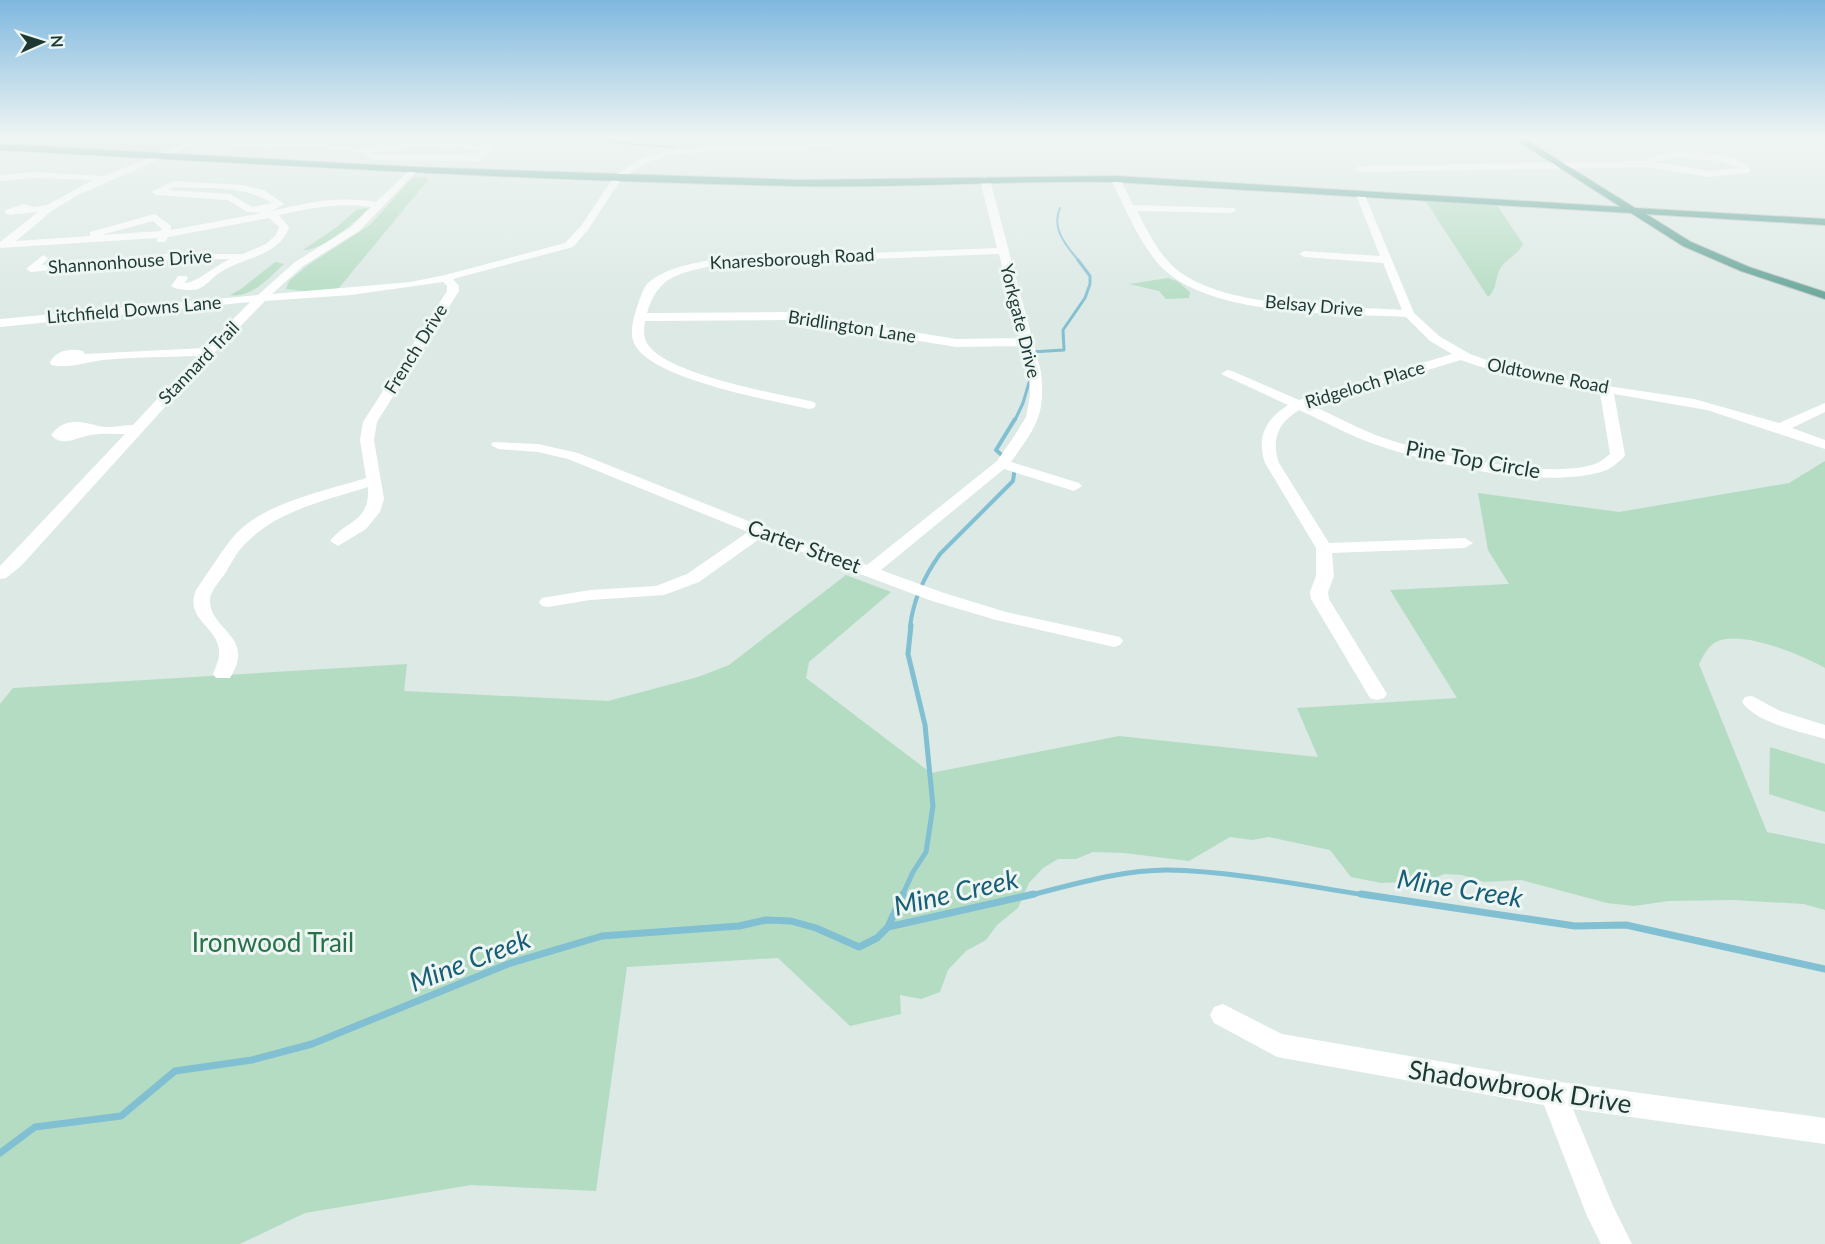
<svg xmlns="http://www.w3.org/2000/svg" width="1825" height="1244" font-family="Lato,sans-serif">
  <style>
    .built { fill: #cbd9d4 }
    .green { fill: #b4dcc2 }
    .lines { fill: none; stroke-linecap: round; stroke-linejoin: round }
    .stream-far4 { stroke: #81bfd2; stroke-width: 2 }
    .stream-far3 { stroke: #81bfd2; stroke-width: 3 }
    .stream-far2 { stroke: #81bfd2; stroke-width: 4 }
    .stream-far1 { stroke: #81bfd2; stroke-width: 5 }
    .stream { stroke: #81bfd2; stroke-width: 7 }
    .major-casing { stroke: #bcc4c2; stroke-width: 2 }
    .minor { fill: #fff; fill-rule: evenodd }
    .major { fill: #5fa195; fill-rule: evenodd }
    .labels { text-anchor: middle; stroke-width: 6; stroke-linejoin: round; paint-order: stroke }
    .far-street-label { font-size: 18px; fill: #1e3934; stroke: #edf6f2 }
    .street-label { font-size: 21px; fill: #1e3934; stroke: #edf6f2 }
    .near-park-label { font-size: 26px; fill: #277049; stroke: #edf6f2 }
    .near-street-label { font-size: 26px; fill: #1e3934; stroke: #edf6f2 }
    .near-water-label { font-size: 27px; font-style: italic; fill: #175e76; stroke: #edf6f2 }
  </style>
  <rect width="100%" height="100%" fill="#dce9e5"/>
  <!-- built -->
  <path class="built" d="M13 138H199L169 151 160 152 0 143Z"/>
  <!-- green -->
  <path class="green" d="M424 177 429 179 338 289 304 291 286 289 289 281 308 265 370 225 412 178Z
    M1425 200 1497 205 1523 244C1518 255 1509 257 1502 266 1495 275 1498 289 1488 297Z
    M366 208 368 209C356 222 321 251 303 250L337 227 356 210Z
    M275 262 284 264C270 277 251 299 230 295L241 289Z
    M1168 278 1177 281 1190 292 1189 298 1166 299 1159 291 1129 284Z
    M1825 461V668C1803 655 1740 629 1716 642 1708 646 1703 656 1699 664L1767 832 1825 844V910L1804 904 1733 900 1668 901 1634 906 1607 903 1521 880 1484 882 1462 875 1444 874 1428 881 1381 883 1351 877 1330 850 1269 837 1252 840 1230 837 1189 861 1124 853 1093 852 1076 859H1058L1043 868 1029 883 1018 908 997 925 986 940 966 951 948 970 940 992 921 999 900 995 901 1014 850 1026 778 958 627 967 596 1191 471 1185 305 1213 240 1244H0V704L13 688 407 664 404 691 608 701 698 677 729 665 846 575 891 592 809 662 806 678 931 773 1119 736 1318 757 1297 708 1457 698 1390 590 1509 584 1488 550 1478 493 1619 512 1789 483Z
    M1770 747 1825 764V812L1769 794Z"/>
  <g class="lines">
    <!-- stream-far4 -->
    <path class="stream-far4" d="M601 138V141L605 142 674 147
      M1060 208C1051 228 1066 246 1079 261"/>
    <!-- stream-far3 -->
    <path class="stream-far3" d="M1031 352 1064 350 1063 330 1085 298 1090 284V276L1078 260
      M1015 420 1023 403 1031 376"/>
    <!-- stream-far2 -->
    <path class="stream-far2" d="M1004 457 996 450 1015 419
      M910 627C913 601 925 575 940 554L1013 481 1015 467"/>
    <!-- stream-far1 -->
    <path class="stream-far1" d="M902 896 913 872 926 852 933 806 925 725 908 654 911 625
      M1027 896C1072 885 1120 870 1167 870 1232 871 1306 886 1371 896"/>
    <!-- stream -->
    <path class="stream" d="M1361 894 1575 926 1626 925 1825 969
      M888 927 903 894
      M0 1153 35 1127 121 1116 175 1071 252 1060 312 1044 508 964 602 936 739 926 766 920 791 921 816 928 859 947 877 938 888 927 1034 894"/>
    <defs>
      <path id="major" d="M1513 138H1523L1635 208 1825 219V225L1646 214 1691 242 1749 267 1825 292V299L1741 271 1683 246 1631 213 1116 182C1009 180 903 188 796 186 531 181 265 164 0 150V144L413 167 799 180 1116 176 1621 207Z"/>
    </defs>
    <!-- major casing -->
    <use href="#major" class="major-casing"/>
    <!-- minor -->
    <path class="minor" d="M198 138H209L78 195 53 210 16 241 90 236V232L155 214 171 226V230L262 213 247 212 228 200 156 195 151 192 174 181 242 185 264 190 284 204 272 211C310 202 337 196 376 202L413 167 416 168V172L359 231 303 266 272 294 410 282 445 275 565 243 581 226 615 175 643 158 663 152 709 146H794L851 138H867L803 151H709L667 156 649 162 621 179 588 230 573 247 453 279 459 286V291L377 422 374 440 384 499 380 512 366 529 338 546 330 541C347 519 370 523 368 487 327 500 279 510 247 542 238 550 232 562 226 572 221 580 210 591 210 600 209 630 257 636 230 678H216L213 674C216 666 220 659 219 650 217 626 184 619 196 590 208 573 220 553 233 537 261 503 326 491 366 478L360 440 363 422 447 291V286L443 282 351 295 265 301 212 355 21 566 6 578 0 579V566L125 434C114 434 102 433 91 435 77 437 63 448 51 435 66 416 81 422 99 426 109 429 123 425 133 425L197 356C166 357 134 357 103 360 85 362 69 369 51 365L50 362C57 350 70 348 83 351L85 354 205 348 250 302 0 327V319L258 295 295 262 351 227 371 207C339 202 311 208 279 215L289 227C280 256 244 257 221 272 213 276 207 286 198 289 191 291 177 290 171 286L178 276H186L188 278 185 283C196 283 216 265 230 259L163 260 31 272 26 269 43 255 48 258 42 265 163 254H243L266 244 276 235 279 227 269 218 168 237 165 242H157V238L0 248V242L38 212 9 215 4 212 6 210 23 204 34 207 47 205 93 180 34 178 0 181V175L34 172 104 176ZM175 187C208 189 244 185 272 203L252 207 230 194 168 190ZM153 221 162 229 160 231 101 235Z
      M302 138H311L306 143 358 148 414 143 492 145 496 148 479 161 374 160 367 158 366 153 298 146 272 150 237 148 233 145 242 139 246 141 245 143 272 144 299 141ZM414 149 484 150 477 155 374 154V152Z
      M1664 153C1690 152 1732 149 1751 170L1747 173 1709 177 1648 167 1359 172 1355 169 1359 166 1645 161 1648 158ZM1673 158 1720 161 1739 168 1709 171 1654 162Z
      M985 177 990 180 1041 372C1046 416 1035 428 1011 462L1079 483 1082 486 1074 491 1004 469 881 570 944 593 1006 612 1120 637 1123 641 1120 645 1114 647 996 620 932 601 762 537 699 582 664 595 590 600 548 607 542 606 539 602 542 598 590 590 656 586 687 574 748 532 568 459 538 452 498 449 491 445 493 442 538 444 578 453 766 528 867 565 997 461 1015 435 1026 417 1030 395 1029 372 1022 346 956 347 791 320 645 321C644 328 643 337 647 343 663 374 779 394 814 402L816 405 814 408 809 409C771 400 654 380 635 345 629 335 633 320 636 310 639 302 642 290 647 284 665 267 692 264 715 259L997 248 980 180ZM999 254 1020 338 956 339 791 312 647 313C659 274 679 274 715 265Z
      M1113 177H1119L1133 205 1234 208 1236 210 1231 213 1137 211C1147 230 1158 253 1175 268 1224 310 1339 306 1402 310L1383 263 1304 257 1299 254 1304 251 1380 256 1356 195 1364 193 1414 313 1439 336 1470 354 1506 367 1541 376 1694 399 1779 423 1825 403V412L1792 428 1825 440V449L1707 410 1614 394 1625 455 1623 458C1617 463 1611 469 1604 471 1544 490 1434 465 1374 444 1348 435 1324 421 1299 410 1278 423 1271 439 1279 463L1329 543 1465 538 1473 543 1465 548 1332 553 1334 576 1328 592 1329 599 1387 694 1384 698 1377 700 1370 698 1311 599 1310 592 1316 576V548L1265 463C1256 437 1266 419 1288 405L1221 374 1227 370 1232 371 1299 400 1452 354 1430 341 1406 317C1339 313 1222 317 1168 273 1143 253 1125 208 1111 179ZM1461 360C1507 377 1552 386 1600 393L1610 454C1606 457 1601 462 1595 464 1549 480 1434 455 1387 439 1360 430 1336 416 1311 405Z
      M1752 696 1780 711 1825 725V739C1802 732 1756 723 1742 702L1745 697Z
      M1223 1004 1282 1034 1553 1081 1825 1118V1144L1573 1109 1613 1206 1632 1244H1601L1587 1216 1544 1105 1277 1057 1214 1023 1210 1015 1214 1007Z"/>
    <!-- major -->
    <use href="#major" class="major"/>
  </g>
  <!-- sky -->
  <linearGradient id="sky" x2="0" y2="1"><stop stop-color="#7fb8df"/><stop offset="0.44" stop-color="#eff5f3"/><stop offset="1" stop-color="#eff5f3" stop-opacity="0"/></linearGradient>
  <rect width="1825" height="312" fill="url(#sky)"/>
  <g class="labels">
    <!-- far-street labels -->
    <g class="far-street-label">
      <text transform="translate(792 259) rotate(-3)" y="6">Knaresborough Road</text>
      <text transform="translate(130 262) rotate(-4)" y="6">Shannonhouse Drive</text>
      <text transform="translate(1314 306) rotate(5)" y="6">Belsay Drive</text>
      <text transform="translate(134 310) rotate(-5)" y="6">Litchfield Downs Lane</text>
      <text transform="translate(1020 321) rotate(76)" y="6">Yorkgate Drive</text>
      <text transform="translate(852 327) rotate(9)" y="6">Bridlington Lane</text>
      <text transform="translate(416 349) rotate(-58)" y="6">French Drive</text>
      <text transform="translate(199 363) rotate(-46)" y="6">Stannard Trail</text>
      <text transform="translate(1548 376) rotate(11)" y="6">Oldtowne Road</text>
      <text transform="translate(1365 385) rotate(-17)" y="6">Ridgeloch Place</text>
    </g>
    <!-- street labels -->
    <g class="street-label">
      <text transform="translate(1473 460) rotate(10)" y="7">Pine Top Circle</text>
      <text transform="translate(804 547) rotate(20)" y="7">Carter Street</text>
    </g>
    <!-- near-park labels -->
    <g class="near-park-label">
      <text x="273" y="952">Ironwood Trail</text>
    </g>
    <!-- near-street labels -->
    <g class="near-street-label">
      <text transform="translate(1520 1087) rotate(9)" y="9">Shadowbrook Drive</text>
    </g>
    <!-- near-water labels -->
    <g class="near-water-label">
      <text transform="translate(1460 889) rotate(9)" y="9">Mine Creek</text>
      <text transform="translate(956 893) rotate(-13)" y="9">Mine Creek</text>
      <text transform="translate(470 961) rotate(-21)" y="9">Mine Creek</text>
    </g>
  </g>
  <!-- north arrow -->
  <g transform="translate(42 42) rotate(87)" stroke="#edf6f2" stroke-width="4.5" paint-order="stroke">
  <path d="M0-4.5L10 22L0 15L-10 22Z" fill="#1e3934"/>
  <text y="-9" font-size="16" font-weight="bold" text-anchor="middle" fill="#1e3934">N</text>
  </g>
</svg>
